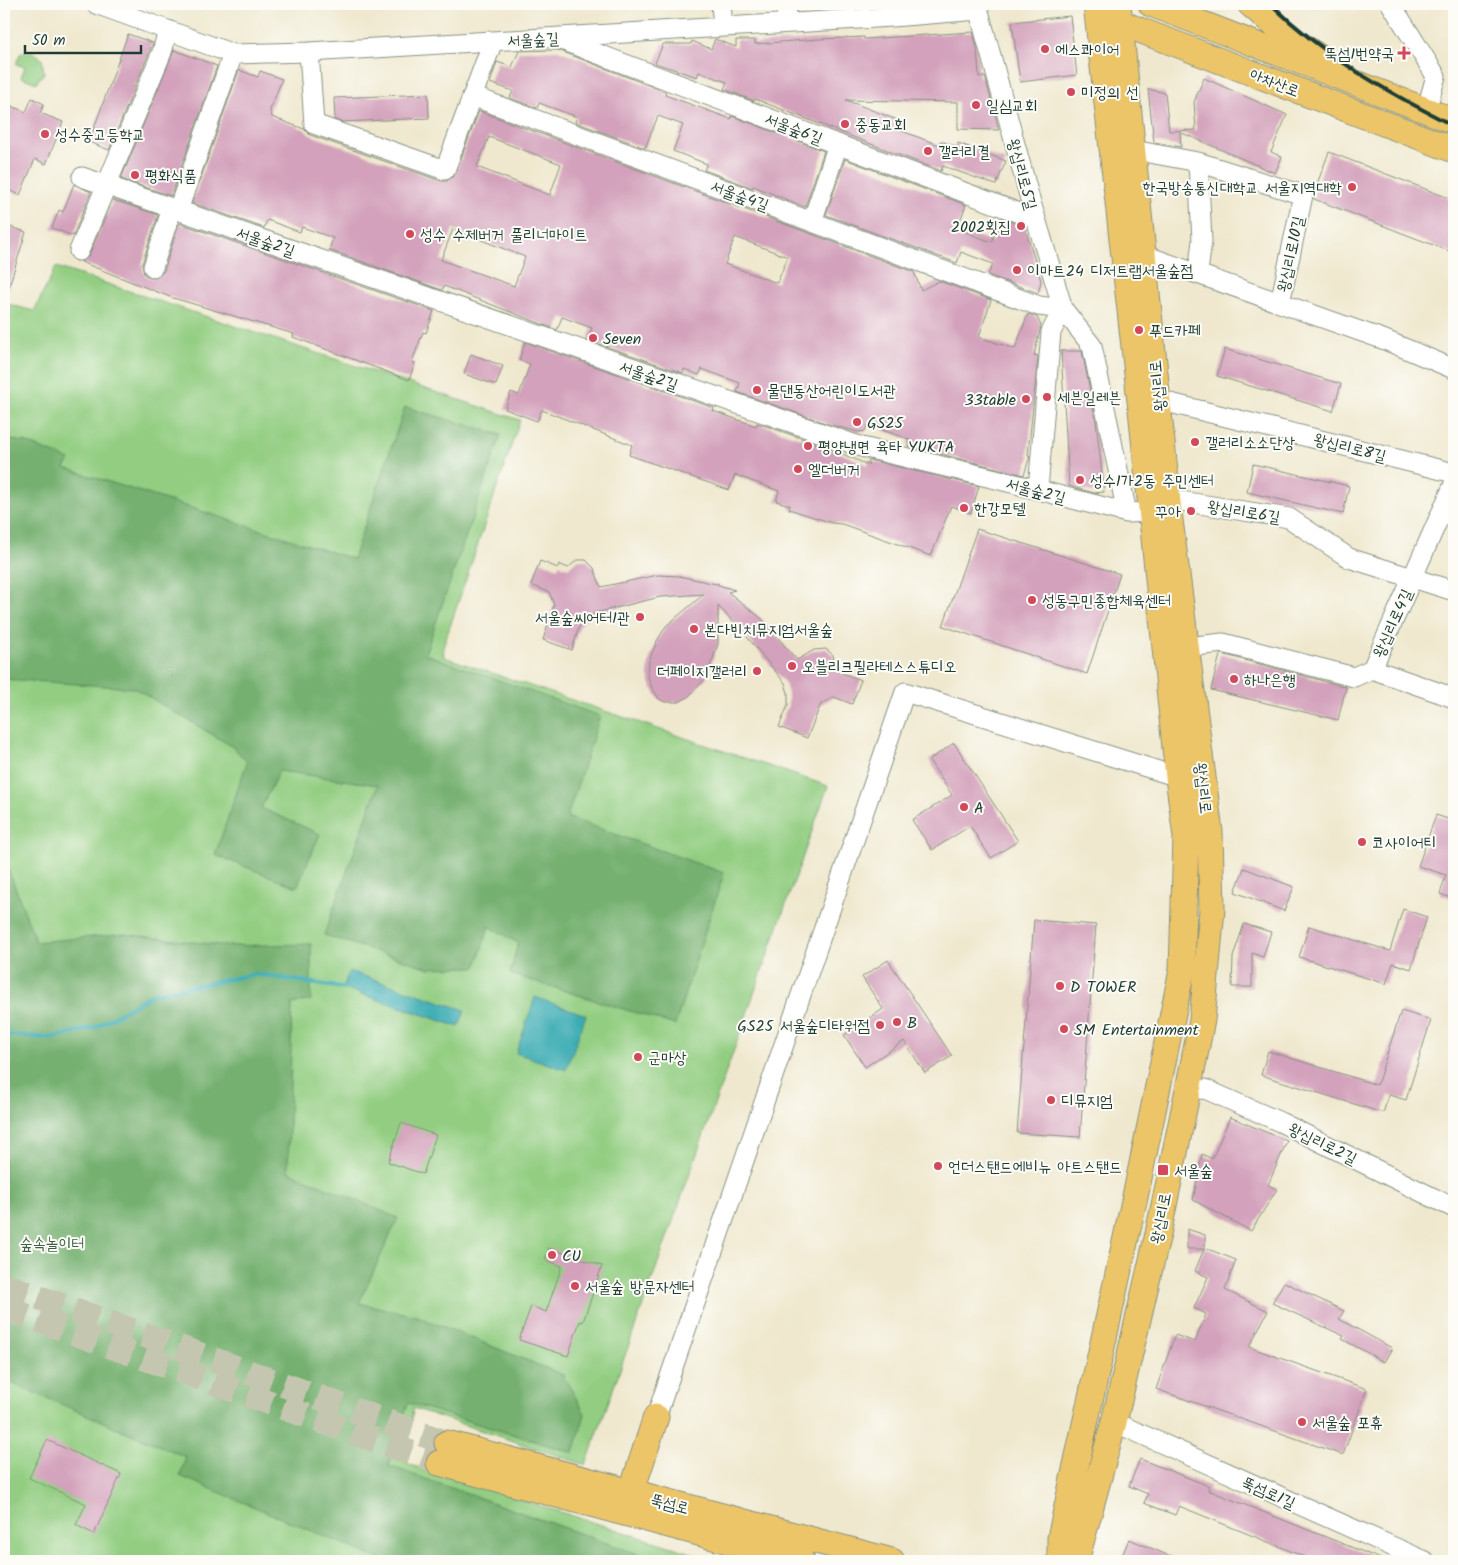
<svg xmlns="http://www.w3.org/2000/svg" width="1458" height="1565" font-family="Kalam,'Poor Story',sans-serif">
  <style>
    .green { fill: #92cd81; stroke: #58855a }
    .forest { fill: #75b06f; stroke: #4a7652 }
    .water { fill: #3bacb4; stroke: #2d7474 }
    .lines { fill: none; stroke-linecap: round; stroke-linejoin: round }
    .stream { stroke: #3bacb4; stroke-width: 4.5 }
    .building { fill: #d3a1bb; fill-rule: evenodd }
    .major-tunnel { stroke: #c5c6af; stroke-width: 25; stroke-dasharray: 25 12; stroke-linecap: butt }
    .minor-casing { stroke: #879281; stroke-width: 21 }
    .major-casing { stroke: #879281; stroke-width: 27 }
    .minor { stroke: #fff; stroke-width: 19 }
    .major { stroke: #edc569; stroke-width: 25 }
    .rail { stroke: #1f3d34; stroke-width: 4 }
    .poi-dot { fill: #d1495b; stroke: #fdfcf7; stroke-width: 2 }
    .labels { text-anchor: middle; stroke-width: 4; stroke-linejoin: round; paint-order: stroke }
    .street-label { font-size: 16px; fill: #1f3d34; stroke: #fdfcf7 }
    .poi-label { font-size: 16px; fill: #1f3d34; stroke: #fdfcf7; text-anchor: start }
    .park-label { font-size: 16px; fill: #3c6147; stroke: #fdfcf7 }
  </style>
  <rect width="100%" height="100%" fill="#fdfcf7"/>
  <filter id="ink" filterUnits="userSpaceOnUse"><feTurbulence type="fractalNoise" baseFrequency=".02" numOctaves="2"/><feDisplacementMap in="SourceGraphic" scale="10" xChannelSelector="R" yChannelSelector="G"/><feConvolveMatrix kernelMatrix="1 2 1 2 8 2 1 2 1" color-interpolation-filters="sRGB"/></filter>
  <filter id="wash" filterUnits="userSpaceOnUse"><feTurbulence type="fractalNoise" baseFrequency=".0096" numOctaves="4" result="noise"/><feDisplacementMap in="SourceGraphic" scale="20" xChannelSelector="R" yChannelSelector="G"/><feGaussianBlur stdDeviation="1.12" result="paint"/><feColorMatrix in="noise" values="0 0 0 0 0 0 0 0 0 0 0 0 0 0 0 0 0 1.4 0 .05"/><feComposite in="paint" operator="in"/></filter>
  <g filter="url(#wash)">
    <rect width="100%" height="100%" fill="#efe8ce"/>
    <!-- green -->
    <path class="green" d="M25 51 35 53 42 59 44 73 36 83 21 77 25 67 16 64 20 54Z
      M56 267 520 420 443 647 444 657 828 786 586 1465 413 1408 407 1464 717 1561H4V303L34 311Z"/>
    <!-- forest -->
    <path class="forest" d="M405 407 501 435 425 654 600 716 567 817 724 873 675 1025 510 974 518 943 489 926 476 967 429 968 324 935 378 785 279 771 261 808 320 834 297 887 215 855 247 762 233 747 134 688 4 679V439L25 442 70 460 65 468 353 559Z
      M4 858 36 942 125 934 228 946 311 944V1000L292 1004 288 1171 398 1218 359 1303 417 1316 563 1375 585 1414 574 1453 408 1403 389 1466 658 1561H384L180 1476 186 1457 4 1380Z"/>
    <!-- water -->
    <path class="water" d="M349 971 465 1010 459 1027 343 988Z
      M535 997 586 1015 566 1070 516 1053Z"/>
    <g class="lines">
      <!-- stream -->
      <path class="stream" d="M8 1035 51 1038 96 1027 153 994 256 974 343 988"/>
    </g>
    <g id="blocks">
      <!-- building -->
      <path class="building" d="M1070 16 1077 75 1020 82 1012 22Z
        M973 32 977 48 979 77H985L999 130 958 129V102L846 100 905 123 902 131 939 145 941 141 958 148V143L1006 161 996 185 943 166 941 171 755 99 754 101 724 89 727 82 699 72 697 77 655 63 663 44H691L692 41 711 49 715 39 736 47V40H755V44L819 39 864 37V39Z
        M128 34 153 43 109 150 89 142Z
        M174 50 217 66 171 196 121 179Z
        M558 50 666 92 665 95 731 119 732 116 824 151 805 207 753 186V188L704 170 707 164 673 151 683 125 658 116 645 148 575 122 577 117 539 103 537 108 510 98 513 91 490 83 497 62 512 67 519 51Z
        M239 70 258 77 260 71 282 79 270 110 272 117 304 129 310 135 441 181H447L455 174 479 111 914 272 921 290 939 281 991 300 979 337 1015 349 1028 314 1037 317 1041 326 1034 355 1038 356 1028 455 1030 456 1024 475 908 446 909 439 882 430 883 426 876 428 868 425 865 431 858 432 831 425 737 392 740 383 702 369 699 375 684 369 683 373 588 340 592 328 562 317 557 330 444 286 442 290 329 250 333 238 302 227 300 232 267 220 264 228 192 203ZM489 137 561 164 550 195 477 167ZM453 229 525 257 514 286 441 260ZM735 237 788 257 777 283 725 264Z
        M1204 78 1287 115 1271 152 1282 157 1275 173 1180 132 1181 147 1154 142 1148 89 1165 93 1169 131 1196 130 1194 102Z
        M428 94 429 118 342 122 335 120 334 98Z
        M32 98 44 104 40 113 63 122 46 164 35 159 20 195 4 188V117L9 105 26 112Z
        M1329 152 1454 200V253L1314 199V192Z
        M845 159 966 205 957 229 992 242 1001 218 1025 227 1041 281 1038 293 988 275 993 264 961 252 957 263 826 215Z
        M74 184 91 192 73 236 52 228 59 210 63 212Z
        M113 200 158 215 142 264 144 274 149 278H156L164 271 179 223 434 311 426 333 423 332 412 362 415 363 409 380 293 337 294 334 170 297 81 262 89 255Z
        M4 225 26 232 7 293H4Z
        M525 342 714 408 713 411 756 426 757 423 824 446 868 465 869 460 979 486 971 513 951 506 931 556 842 524 832 523 789 509 790 505 776 501 779 491 735 475 729 490 629 455 632 445 542 410 537 421 505 409 511 392 519 395 530 364 519 360Z
        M1225 349 1341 384 1333 411 1217 376Z
        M1061 351H1082L1096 421 1104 492 1094 493 1069 486Z
        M471 354 503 366 496 385 464 374Z
        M1253 464 1349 486 1343 514 1247 492Z
        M977 529 1120 574 1087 674 943 626Z
        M577 560H586L594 568 601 587 658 575 679 576 716 584 718 583V585L735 590 728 592 761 618 797 660 814 650 826 649 833 655 835 666 844 670 842 673 861 680 852 704 834 697 821 704 807 738 779 727 788 705V693L785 683 743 632 718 606V644L706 678 688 697 679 702H665L659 699 652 688 648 676 649 661 657 641 666 626 704 594 660 597 595 613 587 618 579 627 572 650 543 640 554 605 549 592 531 585 540 561 558 568 559 564 568 568Z
        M1222 654 1346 687 1338 720 1211 690 1220 655Z
        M954 743 1018 841 991 858 970 826 932 850 912 820 952 795 929 760Z
        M1436 815 1454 821V851L1450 864 1452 858H1454V899L1440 894 1446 875 1418 866Z
        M1244 868 1294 887 1284 911 1235 892Z
        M1403 909 1427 917 1411 969 1393 963 1386 984 1299 957 1309 926 1390 951Z
        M1034 920 1096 925 1080 1137 1017 1133Z
        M1244 924 1271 932 1263 957 1252 953V987H1232L1233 957Z
        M888 960 952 1056 925 1073 904 1041 865 1067 844 1035 883 1009 862 977Z
        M1401 1011 1431 1020 1406 1100 1389 1095 1383 1113 1261 1075 1268 1051 1377 1085Z
        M1230 1117 1287 1141 1268 1185 1277 1189 1251 1231 1193 1200 1202 1154 1212 1159Z
        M401 1123 436 1135 423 1174 388 1162Z
        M1187 1229 1205 1235V1248L1236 1260 1225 1290 1268 1311 1249 1347 1367 1389 1343 1455 1156 1389 1175 1335 1195 1342 1206 1314 1194 1308 1208 1277 1195 1271 1204 1249H1187Z
        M549 1248 602 1266 583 1322 580 1321 568 1356 519 1340 531 1306 546 1312 562 1266 545 1260Z
        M1284 1282 1344 1311 1339 1319 1392 1348 1384 1362 1342 1339 1344 1336 1272 1303Z
        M47 1440 121 1474 94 1534 76 1525 86 1504 29 1478Z
        M1140 1459 1209 1486 1208 1490 1386 1561H1315L1179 1506 1175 1515 1144 1503 1148 1494 1129 1486Z
        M1129 1539 1182 1561H1120Z"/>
    </g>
  </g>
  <g filter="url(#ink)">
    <use href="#blocks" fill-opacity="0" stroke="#879281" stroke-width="1"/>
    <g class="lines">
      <!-- major-tunnel -->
      <path class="major-tunnel" d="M4 1285 447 1443
        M4 1308 439 1463"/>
      <defs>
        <path id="minor" d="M96 4 233 54 309 52 892 17 979 10
          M721 4 723 27
          M786 4 787 23
          M977 4 1030 199 1063 309 1092 346 1127 513
          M1391 4 1436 76 1426 111
          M559 39 1035 219
          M309 52 314 124 445 170 493 41
          M472 96 1039 306 1063 309 1051 332 1038 490
          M1133 150 1198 162 1303 195 1280 303
          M82 177 862 447 996 479 1127 513 1151 512
          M178 210 233 54
          M812 222 838 144
          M79 251 162 52 168 30
          M1144 255 1385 340 1454 369
          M153 267 172 208
          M1198 272 1202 241 1198 162
          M1158 400 1454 473
          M1168 499 1289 518 1349 558 1454 591
          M1186 647 1223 643 1354 677 1372 669 1454 484
          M1372 669 1454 698
          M1188 1090 1205 1089 1280 1122 1454 1208
          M656 1417 905 692 1178 777 1189 776
          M1114 1422 1425 1561"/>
        <path id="major" d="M1151 4 1454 121
          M1250 4 1290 38 1322 59
          M1108 18 1454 150
          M447 1443 892 1561
          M439 1463 802 1561
          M631 1493 656 1417
          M1060 1561V1538L1138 1183 1182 970 1186 837 1178 777 1142 419 1096 4
          M1076 1561 1114 1422 1158 1234 1188 1090 1202 1020 1212 909 1210 832 1169 512 1118 4"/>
      </defs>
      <!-- minor casing -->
      <use href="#minor" class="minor-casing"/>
      <!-- major casing -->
      <use href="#major" class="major-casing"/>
      <!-- minor -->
      <use href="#minor" class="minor"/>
      <!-- major -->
      <use href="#major" class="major"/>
      <!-- rail -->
      <path class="rail" d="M1271 4C1325 57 1387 92 1454 126"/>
    </g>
  </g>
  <!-- markers -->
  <g class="poi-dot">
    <circle cx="1045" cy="49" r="5"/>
    <path d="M1401.5 45.5h5v5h5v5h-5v5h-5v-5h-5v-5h5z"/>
    <circle cx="1071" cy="92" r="5"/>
    <circle cx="976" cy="105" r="5"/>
    <circle cx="845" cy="124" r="5"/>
    <circle cx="45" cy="134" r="5"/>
    <circle cx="928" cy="151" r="5"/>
    <circle cx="135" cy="175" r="5"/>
    <circle cx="1352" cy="187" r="5"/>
    <circle cx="1021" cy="226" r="5"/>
    <circle cx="410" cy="234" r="5"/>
    <circle cx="1017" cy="270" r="5"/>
    <circle cx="1139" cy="330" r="5"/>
    <circle cx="593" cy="338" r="5"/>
    <circle cx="757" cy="390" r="5"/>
    <circle cx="1047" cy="397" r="5"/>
    <circle cx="1026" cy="399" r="5"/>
    <circle cx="857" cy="422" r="5"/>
    <circle cx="1195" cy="442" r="5"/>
    <circle cx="808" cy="446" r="5"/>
    <circle cx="798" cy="469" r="5"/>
    <circle cx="1080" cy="480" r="5"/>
    <circle cx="964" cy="508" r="5"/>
    <circle cx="1191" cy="511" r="5"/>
    <circle cx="1032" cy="600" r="5"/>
    <circle cx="640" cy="617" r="5"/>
    <circle cx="694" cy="629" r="5"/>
    <circle cx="792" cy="666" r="5"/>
    <circle cx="757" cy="671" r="5"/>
    <circle cx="1234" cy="679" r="5"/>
    <circle cx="964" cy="807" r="5"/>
    <circle cx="1362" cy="842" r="5"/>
    <circle cx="1060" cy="986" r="5"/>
    <circle cx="897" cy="1022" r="5"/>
    <circle cx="880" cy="1025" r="5"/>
    <circle cx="1064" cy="1029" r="5"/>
    <circle cx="638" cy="1057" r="5"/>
    <circle cx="1051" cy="1100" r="5"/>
    <circle cx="938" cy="1166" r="5"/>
    <rect x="1157" y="1164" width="12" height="12" rx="2.5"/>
    <circle cx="552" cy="1255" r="5"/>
    <circle cx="575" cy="1286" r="5"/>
    <circle cx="1302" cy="1422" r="5"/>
  </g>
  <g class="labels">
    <!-- street labels -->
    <g class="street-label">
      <text transform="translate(533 39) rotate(-3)" y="6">서울숲길</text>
      <text transform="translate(1275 82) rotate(21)" y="6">아차산로</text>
      <text transform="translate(794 128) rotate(21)" y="6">서울숲6길</text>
      <text transform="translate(1023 174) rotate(75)" y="6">왕십리로5길</text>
      <text transform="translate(740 195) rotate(20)" y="6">서울숲4길</text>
      <text transform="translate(266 241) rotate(19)" y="6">서울숲2길</text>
      <text transform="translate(1290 254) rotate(-78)" y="6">왕십리로10길</text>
      <text transform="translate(649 375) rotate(19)" y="6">서울숲2길</text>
      <text transform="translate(1157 386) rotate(-96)" y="6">왕십리로</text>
      <text transform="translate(1350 447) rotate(14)" y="6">왕십리로8길</text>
      <text transform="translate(1036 490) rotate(15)" y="6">서울숲2길</text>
      <text transform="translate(1244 511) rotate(9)" y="6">왕십리로6길</text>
      <text transform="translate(1392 623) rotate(-66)" y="6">왕십리로4길</text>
      <text transform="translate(1204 788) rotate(83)" y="6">왕십리로</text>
      <text transform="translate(1323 1143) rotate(26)" y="6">왕십리로2길</text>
      <text transform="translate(1160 1218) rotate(-79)" y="6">왕십리로</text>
      <text transform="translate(1269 1492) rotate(24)" y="6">뚝섬로1길</text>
      <text transform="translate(670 1503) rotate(15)" y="6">뚝섬로</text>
    </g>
    <!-- poi labels -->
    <g class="poi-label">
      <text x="1055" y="55">에스콰이어</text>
      <text x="1394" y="59" text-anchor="end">뚝섬1번약국</text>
      <text x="1081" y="98">미정의 선</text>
      <text x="986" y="111">일심교회</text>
      <text x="855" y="130">중동교회</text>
      <text x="55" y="140">성수중고등학교</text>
      <text x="938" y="157">갤러리결</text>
      <text x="145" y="181">평화식품</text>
      <text x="1342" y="193" text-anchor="end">한국방송통신대학교 서울지역대학</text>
      <text x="1011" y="232" text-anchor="end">2002횟집</text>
      <text x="420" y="240">성수 수제버거 풀리너마이트</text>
      <text x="1027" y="276">이마트24 디저트랩서울숲점</text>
      <text x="1149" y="336">푸드카페</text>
      <text x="603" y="344">Seven</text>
      <text x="767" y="396">물댄동산어린이도서관</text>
      <text x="1057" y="403">세븐일레븐</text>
      <text x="1016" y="405" text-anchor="end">33table</text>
      <text x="867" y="428">GS25</text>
      <text x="1205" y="448">갤러리소소단상</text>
      <text x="818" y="452">평양냉면 육타 YUKTA</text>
      <text x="808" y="475">엘더버거</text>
      <text x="1090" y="486">성수1가2동 주민센터</text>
      <text x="974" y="514">한강모텔</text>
      <text x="1181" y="517" text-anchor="end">꾸아</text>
      <text x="1042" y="606">성동구민종합체육센터</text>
      <text x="630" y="623" text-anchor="end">서울숲씨어터1관</text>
      <text x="704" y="635">본다빈치뮤지엄서울숲</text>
      <text x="802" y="672">오블리크필라테스스튜디오</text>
      <text x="747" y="677" text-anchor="end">더페이지갤러리</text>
      <text x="1244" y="685">하나은행</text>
      <text x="974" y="813">A</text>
      <text x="1372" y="848">코사이어티</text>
      <text x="1070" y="992">D TOWER</text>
      <text x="907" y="1028">B</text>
      <text x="870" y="1031" text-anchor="end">GS25 서울숲디타워점</text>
      <text x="1074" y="1035">SM Entertainment</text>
      <text x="648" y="1063">군마상</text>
      <text x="1061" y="1106">디뮤지엄</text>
      <text x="948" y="1172">언더스탠드에비뉴 아트스탠드</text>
      <text x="1174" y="1176">서울숲</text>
      <text x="562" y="1261">CU</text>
      <text x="585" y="1292">서울숲 방문자센터</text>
      <text x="1312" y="1428">서울숲 포휴</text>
    </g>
    <!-- park labels -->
    <g class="park-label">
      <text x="52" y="1249">숲속놀이터</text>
    </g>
  </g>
  <!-- margin -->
  <rect width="1458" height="1565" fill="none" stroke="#fdfcf7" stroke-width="20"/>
  <!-- scale -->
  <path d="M25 45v8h116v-8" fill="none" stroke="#1f3d34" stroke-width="2.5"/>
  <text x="32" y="45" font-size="15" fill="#1f3d34" stroke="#fdfcf7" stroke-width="4" paint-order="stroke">50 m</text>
</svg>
